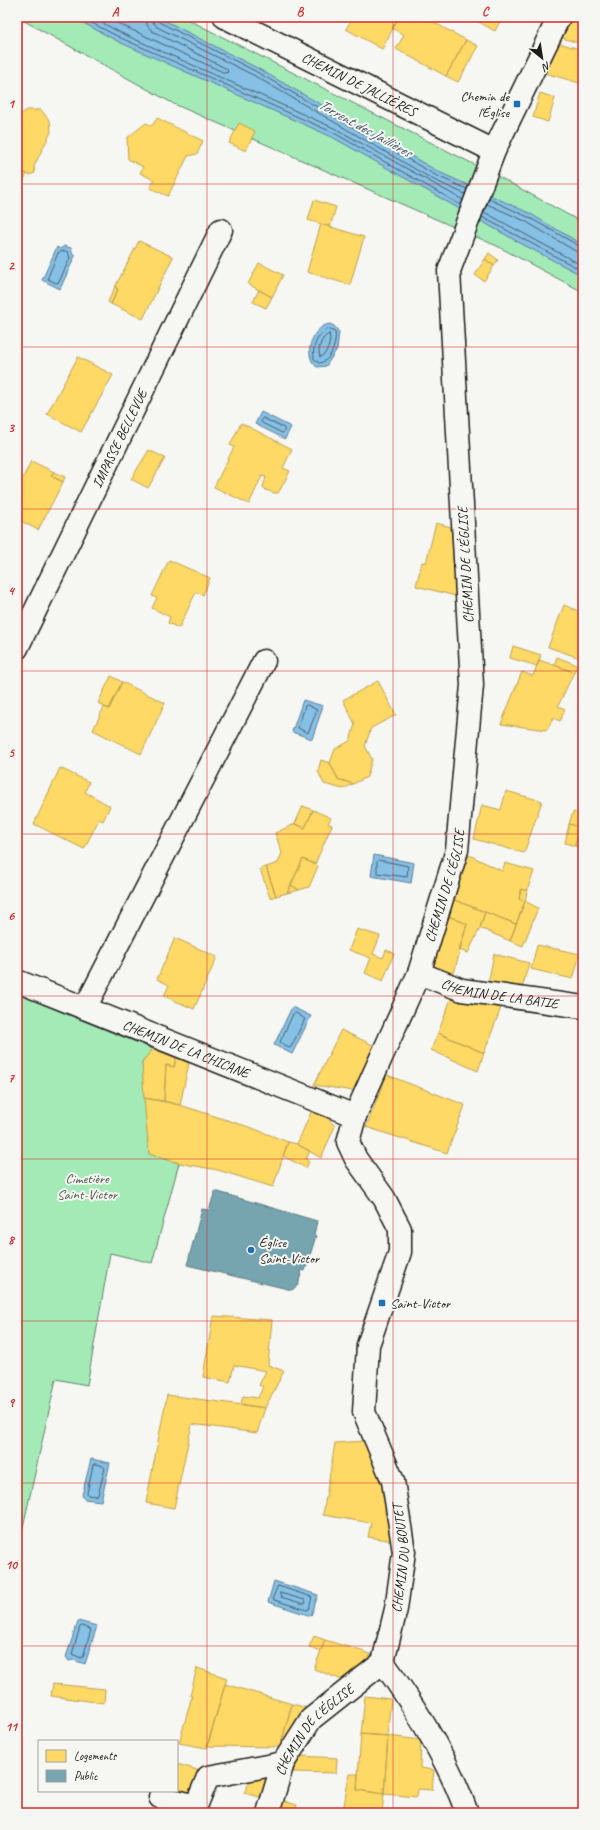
<svg xmlns="http://www.w3.org/2000/svg" width="600" height="1830" font-family="Caveat,sans-serif">
  <style>
    .green { fill: #a4eab7; stroke: #60836a }
    .water { fill: #86c0e5; stroke: #5c7e95 }
    .homes { fill: #ffd966; stroke: #bba050 }
    .public { fill: #76a5af; stroke: #5b7c83 }
    .lines { fill: none; stroke-linecap: round; stroke-linejoin: round }
    .shore { stroke: #465e6c; stroke-width: 1 }
    .minor-casing { stroke: #1c1c1c; stroke-width: 25 }
    .tertiary-casing { stroke: #1c1c1c; stroke-width: 25 }
    .minor { stroke: #f6f6f2; stroke-width: 22 }
    .tertiary { stroke: #f6f6f2; stroke-width: 22 }
    .grid { fill: none; stroke: #d62828; stroke-width: 1; stroke-opacity: 0.55 }
    .poi-dot { fill: #1f6fb2; stroke: #f6f6f2; stroke-width: 1.5 }
    .labels { text-anchor: middle; stroke-width: 4; stroke-linejoin: round; paint-order: stroke }
    .street-label { font-size: 14px; fill: #1c1c1c; stroke: #f6f6f2 }
    .poi-label { font-size: 14px; fill: #1c1c1c; stroke: #f6f6f2; text-anchor: start }
    .park-label { font-size: 14px; fill: #455a4a; stroke: #f6f6f2 }
    .water-label { font-size: 15px; font-style: italic; fill: #415562; stroke: #f6f6f2 }
    .neatline { fill: none; stroke: #d62828; stroke-width: 1.5 }
    .grid-label { font-size: 13px; text-anchor: middle; font-weight: bold; fill: #d62828 }
  </style>
  <rect width="100%" height="100%" fill="#f6f6f2"/>
  <filter id="ink" filterUnits="userSpaceOnUse"><feTurbulence type="fractalNoise" baseFrequency=".025" numOctaves="2"/><feDisplacementMap in="SourceGraphic" scale="8" xChannelSelector="R" yChannelSelector="G"/><feConvolveMatrix kernelMatrix="1 2 1 2 8 2 1 2 1" color-interpolation-filters="sRGB"/></filter>
  <g filter="url(#ink)">
    <!-- green -->
    <path class="green" d="M17 17H183L503 179 583 223V292L497 246 174 104Z
      M17 994 153 1049 142 1062 149 1154 179 1163 152 1263 110 1253 87 1385 56 1379 17 1554Z"/>
    <!-- water -->
    <path class="water" d="M72 17H158L257 68 439 172 529 213 583 245V276L520 243 332 137 119 42Z
      M64 246 71 248 73 255 75 256 60 289 42 280 57 247 60 249Z
      M330 324 334 326 339 332 337 349 326 366 317 367C302 356 312 326 330 324Z
      M261 412 291 427 285 439 255 424Z
      M303 700 323 706 312 739 292 732Z
      M374 855 414 863 411 883 371 876Z
      M292 1007 311 1016 292 1054 274 1045Z
      M91 1459 110 1463 101 1501 84 1499 82 1495Z
      M274 1581 318 1595 311 1616 268 1602Z
      M78 1621 97 1626 85 1664 73 1660 69 1661 66 1657Z"/>
    <!-- homes -->
    <path class="homes" d="M353 17H399L382 49 346 29Z
      M399 17H405L412 20 414 17H424L466 40 446 76 396 49 404 35 392 28Z
      M470 17H502L495 31Z
      M567 17H583V44L558 37Z
      M466 40 478 46 458 82 446 76Z
      M555 42 583 50V84L545 73Z
      M540 93 555 98 548 122 533 117Z
      M27 110H41L50 121 51 132 34 166 35 173 29 175 23 172 20 180 17 178V117Z
      M157 118 203 141 197 154 188 156 168 196 150 188 154 180 140 173 143 167 128 159 127 138 146 123 152 126Z
      M239 123 255 131 246 151 229 143Z
      M23 172 27 174 23 181 20 180Z
      M314 200 336 207 330 227 308 220Z
      M321 224 364 237 350 285 307 272Z
      M139 241 173 257 143 319 111 304 118 289 115 287Z
      M489 253 498 260 494 266 485 259Z
      M485 259 494 266 484 281 475 275Z
      M259 263 283 275 272 297 248 284Z
      M115 287 118 289 111 304 108 302Z
      M259 290 272 297 266 308 253 302Z
      M78 357 113 375 81 432 47 414Z
      M241 423 292 449 283 468 290 471 280 490 278 493H274L266 490 263 487 266 477 262 476 249 504 214 487 234 447 230 445Z
      M149 450 165 458 148 488 131 479Z
      M31 461 54 472 51 476 63 482 38 530 17 519V491Z
      M54 472 65 477 63 482 51 476Z
      M436 523 451 527 456 571V596L416 586 422 562 426 563Z
      M169 560 210 578 203 595 196 592 179 628 168 623 170 617 152 608 157 598 152 596Z
      M564 605 583 613V659L548 647Z
      M513 646 541 655 537 666 510 658Z
      M557 657 577 665 574 672 554 665Z
      M539 660 574 672 558 706 565 709 560 721 553 718 547 730 501 724 522 672 533 676Z
      M111 676 122 682 109 709 98 703Z
      M378 681 396 715 371 728 365 746 372 759 367 777 353 784 338 779 330 763 335 749 350 741 355 724 343 700Z
      M122 682 165 703 141 754 93 730 104 707 109 709Z
      M321 760 330 763 338 779 353 784 343 789 324 784 318 771Z
      M60 768 89 782 85 792 110 806 103 821 99 819 84 849 34 824Z
      M506 791 542 801 524 853 474 839 482 805 501 810Z
      M303 806 313 810 305 828 295 824Z
      M313 810 331 818 328 824 332 825 315 864 303 859 287 893 276 896 266 867 278 863 282 853 275 833 295 824 305 828Z
      M573 812 583 815V828L569 824Z
      M569 824 580 827 575 846 565 843Z
      M580 827 583 828V849L575 846Z
      M469 855 502 871 505 863 534 871 527 891 521 889 519 899 525 901 516 924 452 899Z
      M303 859 318 866 309 887 299 890 291 885Z
      M266 867 276 896 270 898 260 869Z
      M291 885 299 890 287 893Z
      M521 889 527 891 525 901 519 899Z
      M452 899 485 912 480 928 468 953 459 950 467 924 446 915Z
      M525 901 538 908 523 946 510 941Z
      M485 912 516 924 510 941 480 928Z
      M446 915 467 924 453 977 430 966Z
      M357 929 380 936 373 954 383 958 386 950 394 953 383 981 365 973 371 958 349 950Z
      M175 938 217 957 194 1009 164 996 169 985 157 979Z
      M537 945 580 954 573 979 531 969Z
      M494 954 529 963 522 988 488 984Z
      M453 994 503 1002 484 1053 438 1033Z
      M341 1030 375 1046 354 1091 314 1085Z
      M438 1033 484 1053 478 1071 431 1050Z
      M153 1049 176 1058 174 1067 166 1065 164 1101 144 1098 142 1062Z
      M176 1058 189 1063 180 1105 164 1101 166 1065 174 1067Z
      M387 1075 465 1105 447 1153 366 1127Z
      M144 1098 180 1105 252 1128 288 1142 273 1187 218 1170 179 1163 149 1154Z
      M313 1108 321 1111 335 1126 321 1158 297 1144Z
      M288 1142 297 1144 310 1151 306 1159 309 1162 306 1168 283 1156Z
      M213 1316 272 1320 268 1365 284 1371 265 1408 241 1404 243 1396 258 1398 263 1387 259 1385 266 1371 234 1365 230 1382 203 1377Z
      M167 1395 265 1408 257 1433 192 1424 174 1508 146 1503Z
      M364 1441 383 1472 389 1486 385 1512 394 1541 368 1537 371 1523 323 1515 335 1443Z
      M314 1636 325 1640 321 1651 309 1647Z
      M325 1640 371 1654 354 1675 345 1681 314 1669Z
      M197 1668 227 1678 207 1748 179 1743 192 1696H190Z
      M53 1684 105 1689 104 1703 51 1696Z
      M225 1684 292 1704 280 1747 207 1746Z
      M365 1696 391 1699 387 1736 361 1734Z
      M292 1704 308 1708 280 1747Z
      M361 1734 388 1736 384 1794 357 1790Z
      M388 1736 421 1740 420 1768 434 1770 432 1790 418 1789 417 1797 384 1794Z
      M301 1756 337 1758 336 1773 293 1772Z
      M177 1764 204 1772 194 1798 177 1791Z
      M349 1774H358L357 1790 384 1794 382 1813H343Z
      M253 1775 268 1780 260 1797 244 1793Z
      M283 1801 297 1805 294 1813H279Z"/>
    <!-- public -->
    <path class="public" d="M215 1191 317 1221 314 1235 316 1236 305 1271 302 1270 298 1285 292 1290 187 1265 202 1209 209 1210Z"/>
    <g class="lines">
      <!-- shore -->
      <path class="shore" d="M80 17 121 38 334 133 461 205
        M91 17 123 34 336 129 463 200
        M104 17 225 73 228 72 227 69 152 31 147 25 146 17
        M152 17 153 22 157 27 253 75 434 180 465 194
        M157 17 159 22 255 71 437 176 467 189
        M489 199 528 217 583 248
        M487 204 525 221 577 252 583 253
        M484 212 583 266
        M482 217 583 271
        M65 251 68 252 70 258 59 282 56 283 48 279V277L58 253Z
        M327 329 335 332C337 342 331 362 319 363L314 359C312 347 317 335 327 329Z
        M329 334C332 341 327 355 320 357 317 350 321 337 329 334Z
        M263 418 284 428V432L282 433 262 423 261 421Z
        M307 705 317 710 308 733 298 728 305 706Z
        M379 860 408 866 407 877 377 873V862Z
        M296 1013 305 1019 291 1047 289 1048 280 1042 293 1014Z
        M96 1464 103 1466 105 1468 98 1495 96 1496 88 1495 87 1493 93 1465Z
        M278 1586 312 1597 309 1609 307 1610 274 1600 273 1598Z
        M280 1593 305 1600 306 1603 304 1604 281 1597Z
        M82 1626 91 1630 83 1657 81 1658 72 1654 80 1627Z"/>
      <defs>
        <g id="minor">
          <path id="s1" d="M225 17 494 151"/>
          <path id="s2" d="M17 648 221 230"/>
          <path id="s3" d="M419 973 462 990 583 1007"/>
          <path id="s4" d="M17 981 355 1116"/>
          <path d="M85 1008 264 661"/>
          <path d="M383 1662C416 1708 448 1759 467 1813"/>
          <path d="M160 1797 196 1806 208 1777 283 1763"/>
        </g>
        <g id="tertiary">
          <path id="s5" d="M268 1813 283 1763 311 1719 383 1662 396 1609 404 1552 393 1481 364 1412 368 1345 400 1252V1229L384 1198 356 1159 348 1142 355 1116 419 973 457 850 472 685 449 271 494 151 559 17"/>
        </g>
      </defs>
      <!-- minor casing -->
      <use href="#minor" class="minor-casing"/>
      <!-- tertiary casing -->
      <use href="#tertiary" class="tertiary-casing"/>
      <!-- minor -->
      <use href="#minor" class="minor"/>
      <!-- tertiary -->
      <use href="#tertiary" class="tertiary"/>
    </g>
  </g>
  <!-- grid -->
  <path class="grid" d="M207 17V1813M393 17V1813M17 184H583M17 347H583M17 509H583M17 671H583M17 834H583M17 996H583M17 1159H583M17 1321H583M17 1483H583M17 1646H583"/>
  <!-- markers -->
  <g class="poi-dot">
    <rect x="513" y="100" width="8" height="8" rx="2"/>
    <circle cx="251" cy="1250" r="4"/>
    <rect x="378" y="1299" width="8" height="8" rx="2"/>
  </g>
  <g class="labels">
    <!-- street labels -->
    <g class="street-label">
      <text dy="5" stroke="none"><textPath href="#s1" startOffset="150">CHEMIN DE JALLIÈRES</textPath></text>
      <text dy="5" stroke="none"><textPath href="#s2" startOffset="233">IMPASSE BELLEVUE</textPath></text>
      <text transform="translate(465 565) rotate(-93)" y="5">CHEMIN DE L'ÉGLISE</text>
      <text dy="5" stroke="none"><textPath href="#s5" startOffset="1020">CHEMIN DE L'ÉGLISE</textPath></text>
      <text dy="5" stroke="none"><textPath href="#s3" startOffset="84">CHEMIN DE LA BATIE</textPath></text>
      <text dy="5" stroke="none"><textPath href="#s4" startOffset="182">CHEMIN DE LA CHICANE</textPath></text>
      <text dy="5" stroke="none"><textPath href="#s5" startOffset="302">CHEMIN DU BOUTET</textPath></text>
      <text dy="5" stroke="none"><textPath href="#s5" startOffset="98">CHEMIN DE L'ÉGLISE</textPath></text>
    </g>
    <!-- poi labels -->
    <g class="poi-label">
      <text x="509" y="101" text-anchor="end">Chemin de<tspan x="509" dy="16">l'Église</tspan></text>
      <text x="259" y="1247">Église<tspan x="259" dy="16">Saint-Victor</tspan></text>
      <text x="390" y="1308">Saint-Victor</text>
    </g>
    <!-- park labels -->
    <g class="park-label">
      <text x="87" y="1183">Cimetière<tspan x="87" dy="16">Saint-Victor</tspan></text>
    </g>
    <!-- water labels -->
    <g class="water-label">
      <text transform="translate(365 128) rotate(29)" y="5">Torrent des Jaillières</text>
    </g>
  </g>
  <!-- margin -->
  <rect width="600" height="1830" fill="none" stroke="#f6f6f2" stroke-width="44"/>
  <!-- legend -->
  <rect x="38" y="1740" width="140" height="52" fill="#f6f6f2" stroke="#9f9f9c"/>
  <rect x="46" y="1750" width="20" height="12" fill="#ffd966" stroke="#9f9f9c"/>
  <text x="74" y="1760" font-size="12" fill="#1c1c1c">Logements</text>
  <rect x="46" y="1770" width="20" height="12" fill="#76a5af" stroke="#9f9f9c"/>
  <text x="74" y="1780" font-size="12" fill="#1c1c1c">Public</text>
  <!-- north arrow -->
  <g transform="translate(542 58) rotate(150)" stroke="#f6f6f2" stroke-width="3" paint-order="stroke">
  <path d="M0-3L7 15L0 10L-7 15Z" fill="#1c1c1c"/>
  <text y="-6" font-size="11" font-weight="bold" text-anchor="middle" fill="#1c1c1c">N</text>
  </g>
  <rect x="22" y="22" width="556" height="1786" class="neatline"/>
  <g class="grid-label">
    <text x="115" y="16">A</text>
    <text x="300" y="16">B</text>
    <text x="485" y="16">C</text>
    <text x="11" y="108">1</text>
    <text x="11" y="270">2</text>
    <text x="11" y="432">3</text>
    <text x="11" y="595">4</text>
    <text x="11" y="757">5</text>
    <text x="11" y="920">6</text>
    <text x="11" y="1082">7</text>
    <text x="11" y="1244">8</text>
    <text x="11" y="1407">9</text>
    <text x="11" y="1569">10</text>
    <text x="11" y="1731">11</text>
  </g>
</svg>
